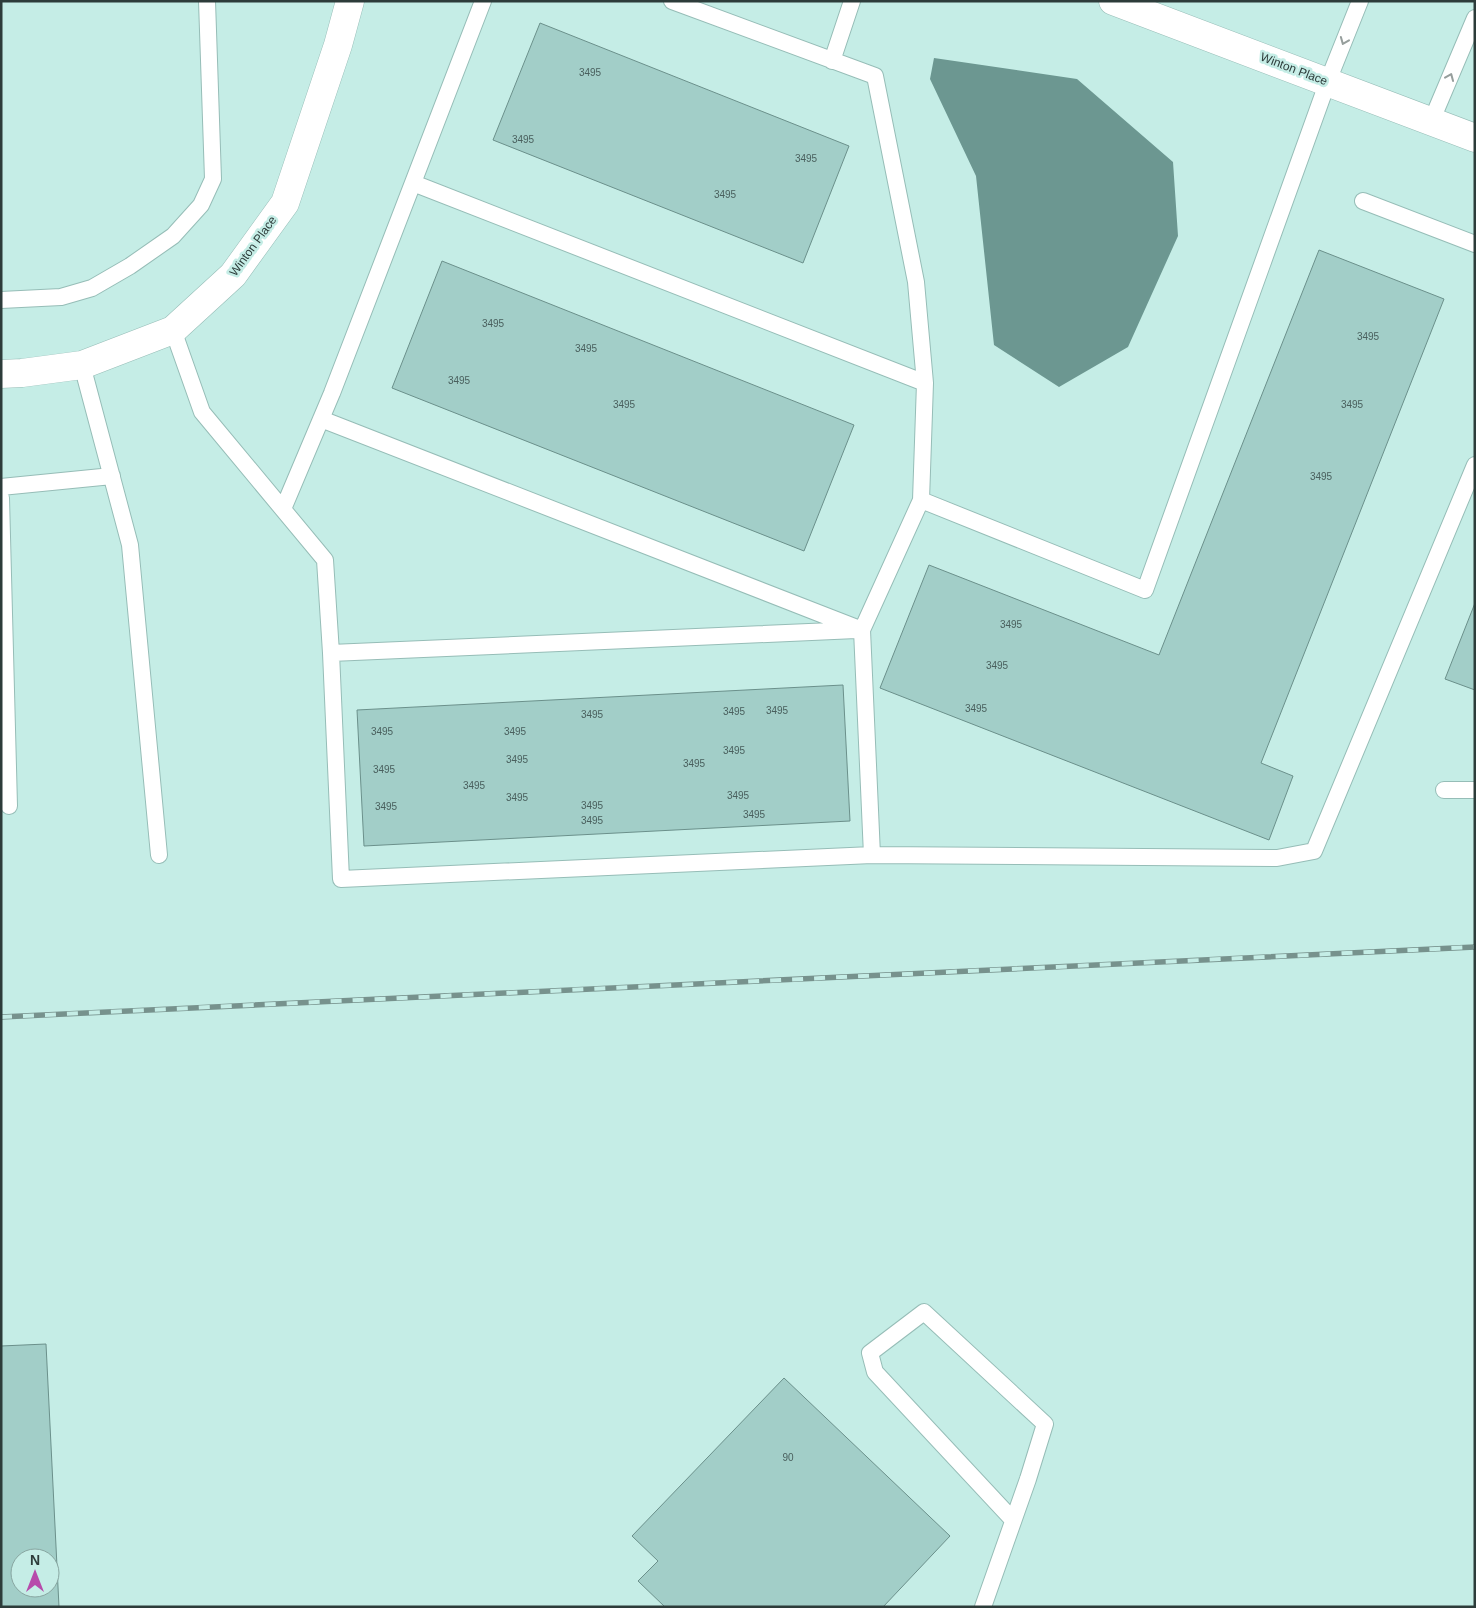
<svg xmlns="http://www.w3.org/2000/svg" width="1476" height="1608" font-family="Arial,sans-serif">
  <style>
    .water { fill: #6c9791 }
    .building { fill: #a2cec8; stroke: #6b908b; fill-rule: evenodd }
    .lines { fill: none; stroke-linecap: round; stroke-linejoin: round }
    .service-casing { stroke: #96bdb7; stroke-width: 18 }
    .minor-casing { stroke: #96bdb7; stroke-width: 29 }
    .service { stroke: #fff; stroke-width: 16 }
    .minor { stroke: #fff; stroke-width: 28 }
    .rail-casing { stroke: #77928d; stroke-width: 5.5 }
    .rail { stroke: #c5ede6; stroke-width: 4; stroke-dasharray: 11; stroke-linecap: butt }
    .oneway { stroke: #969e9c }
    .labels { text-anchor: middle; stroke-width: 5; stroke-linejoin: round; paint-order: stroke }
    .number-label { font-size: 10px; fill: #4a605e }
    .street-label { font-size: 12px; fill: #2d3c3a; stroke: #c5ede6 }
  </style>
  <rect width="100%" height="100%" fill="#c5ede6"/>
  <!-- water -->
  <path class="water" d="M934 58 1077 79 1173 162 1178 236 1128 347 1059 387 994 345 976 176 930 79Z"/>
  <!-- building -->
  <path class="building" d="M540 23 849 146 803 263 493 140Z
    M1319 250 1444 299 1261 763 1293 776 1269 840 880 688 929 565 1159 655Z
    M442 261 854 425 804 551 392 388Z
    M1475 603V690L1445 679Z
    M843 685 850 821 364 846 357 710Z
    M46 1344 59 1607H1V1346ZM20 1558H50V1588H20Z
    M784 1378 950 1536 883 1607H665L638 1581 658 1561 632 1536Z"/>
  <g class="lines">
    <defs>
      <path id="service" d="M672 1 875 76 916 282 925 383 921 500 862 630 872 855
        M832 61 852 1
        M1431 122 1475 18
        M413 183 925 383
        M1363 201 1475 244
        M1 300 61 297 92 288 130 266 173 236 201 205 213 179 207 1
        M173 330 202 412 325 560 331 653 341 879 872 855 1277 858 1314 851 1475 465
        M82 365 130 545 159 855
        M321 419 862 630
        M1 487 112 476
        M1 498 9 806
        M921 500 1145 590 1328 81 1360 1
        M283 509 332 393 483 1
        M331 653 856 630
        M1444 790H1475
        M983 1607 1028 1479 1045 1424 924 1312 870 1353 875 1372 1013 1520"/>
      <path id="minor" d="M1113 1 1475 138
        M1 374 22 373 82 365 173 330 233 275 285 203 338 45 350 1"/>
    </defs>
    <!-- service casing -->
    <use href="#service" class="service-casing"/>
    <!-- minor casing -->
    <use href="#minor" class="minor-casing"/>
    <!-- service -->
    <use href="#service" class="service"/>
    <!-- minor -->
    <use href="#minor" class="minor"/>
    <defs>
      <path id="rail" d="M1 1017 1475 947"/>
    </defs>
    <!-- rail casing -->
    <use href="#rail" class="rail-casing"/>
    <!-- rail -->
    <use href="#rail" class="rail"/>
  </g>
  <!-- one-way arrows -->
  <defs><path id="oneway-chevron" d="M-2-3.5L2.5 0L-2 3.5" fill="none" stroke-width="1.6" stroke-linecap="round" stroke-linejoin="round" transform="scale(1.25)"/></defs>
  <g class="oneway">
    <use href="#oneway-chevron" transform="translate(1344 41) rotate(112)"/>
    <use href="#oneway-chevron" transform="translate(1450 77) rotate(-67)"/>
  </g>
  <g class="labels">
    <!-- number labels -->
    <g class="number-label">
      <text x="590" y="76">3495</text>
      <text x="523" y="143">3495</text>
      <text x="806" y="162">3495</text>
      <text x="725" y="198">3495</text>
      <text x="493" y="327">3495</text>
      <text x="1368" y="340">3495</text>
      <text x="586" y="352">3495</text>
      <text x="459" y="384">3495</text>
      <text x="624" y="408">3495</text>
      <text x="1352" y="408">3495</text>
      <text x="1321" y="480">3495</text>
      <text x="1011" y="628">3495</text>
      <text x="997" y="669">3495</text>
      <text x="976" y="712">3495</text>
      <text x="777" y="714">3495</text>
      <text x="734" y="715">3495</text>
      <text x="592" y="718">3495</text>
      <text x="382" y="735">3495</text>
      <text x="515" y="735">3495</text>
      <text x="734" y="754">3495</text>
      <text x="517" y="763">3495</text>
      <text x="694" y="767">3495</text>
      <text x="384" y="773">3495</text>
      <text x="474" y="789">3495</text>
      <text x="738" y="799">3495</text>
      <text x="517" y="801">3495</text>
      <text x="592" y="809">3495</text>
      <text x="386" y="810">3495</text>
      <text x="754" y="818">3495</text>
      <text x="592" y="824">3495</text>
      <text x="788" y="1461">90</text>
    </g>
    <!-- street labels -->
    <g class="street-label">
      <text transform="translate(1294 69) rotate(21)" y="4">Winton Place</text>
      <text transform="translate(253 246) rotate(-54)" y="4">Winton Place</text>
    </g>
  </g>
  <!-- border -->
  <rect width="1476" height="1608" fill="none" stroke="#2d3c3a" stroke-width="5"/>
  <!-- north arrow -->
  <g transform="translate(35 1573)"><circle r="24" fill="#c5ede6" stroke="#88a6a1"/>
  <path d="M0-4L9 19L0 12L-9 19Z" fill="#b74bab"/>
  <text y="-8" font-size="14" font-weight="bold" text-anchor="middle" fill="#2d3c3a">N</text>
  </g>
</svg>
